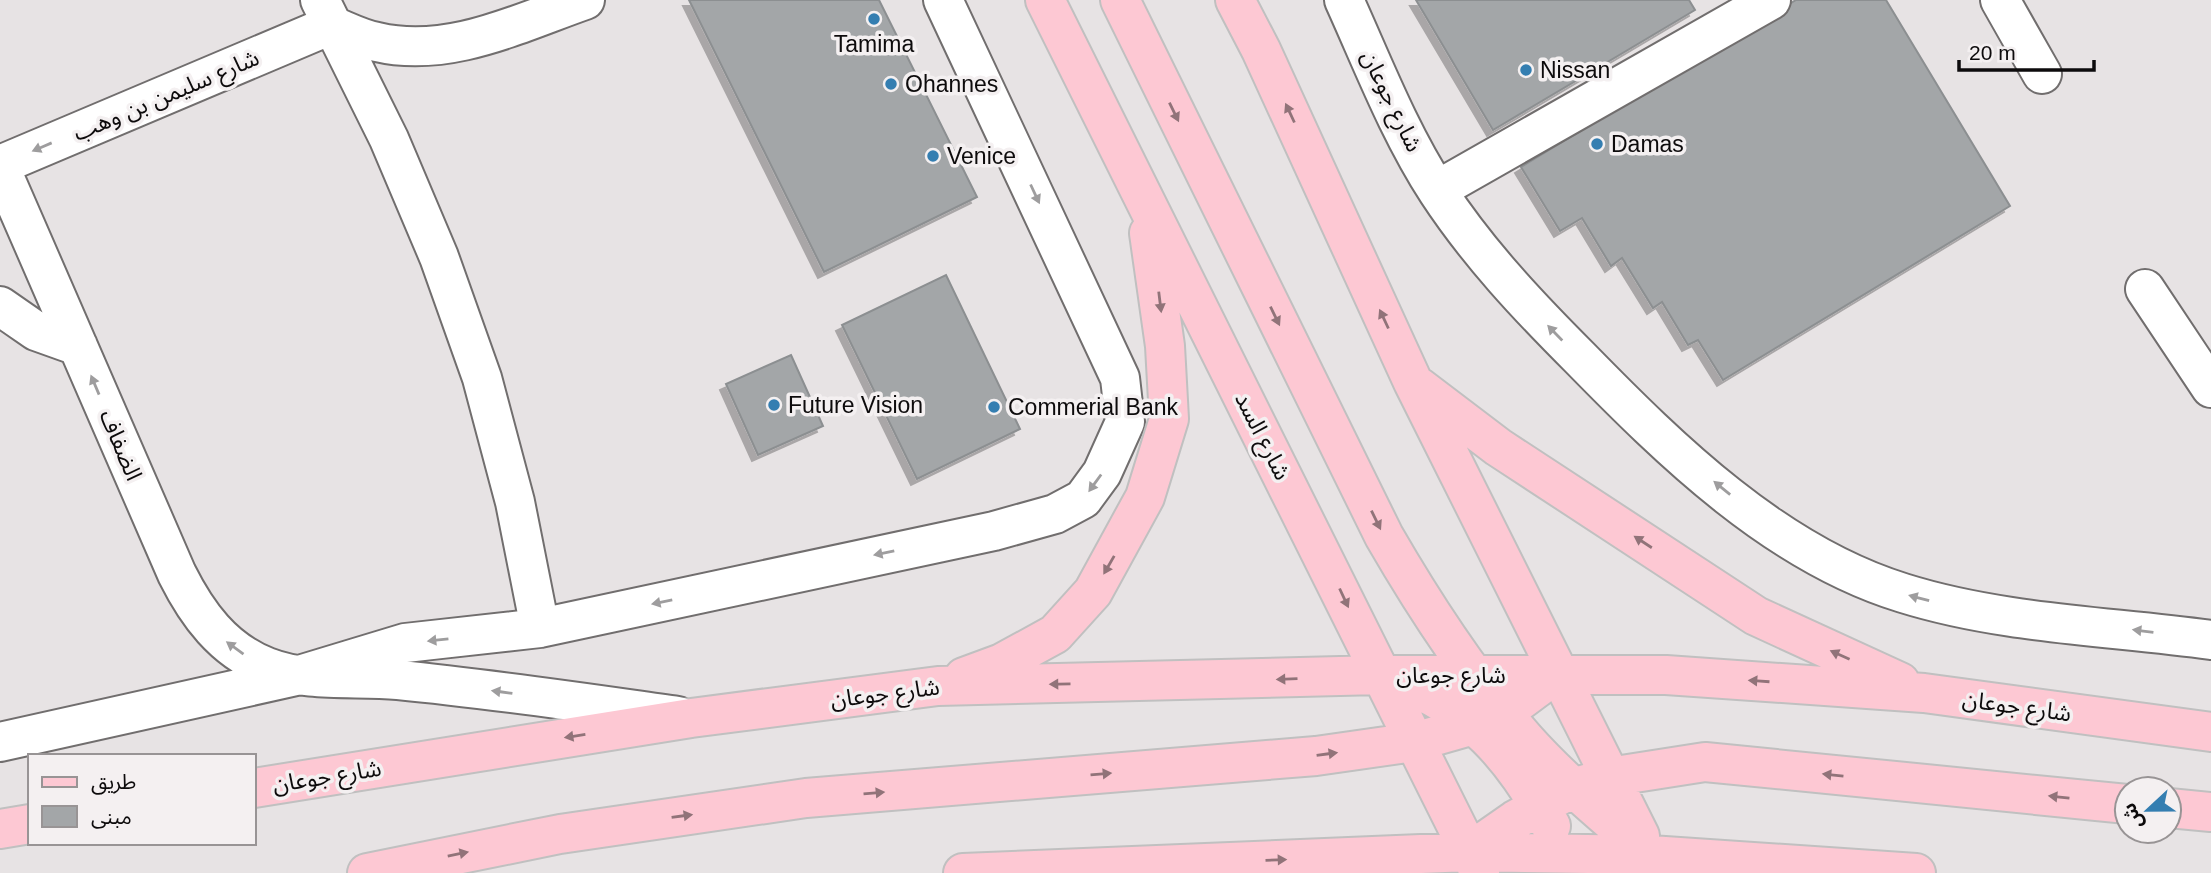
<svg xmlns="http://www.w3.org/2000/svg" width="2211" height="873" font-family="Helvetica,'Noto Sans Arabic',sans-serif">
  <style>
    .building { fill: #a3a6a8; stroke: #8c8f91; stroke-width: 2; filter: url(#shadow) }
    .lines { fill: none; stroke-linecap: round; stroke-linejoin: round }
    .minor-casing { stroke: #716e6e; stroke-width: 42 }
    .major-casing { stroke: #c0c0c0; stroke-width: 42 }
    .minor { stroke: #fff; stroke-width: 38 }
    .major { stroke: #fdc8d3; stroke-width: 38 }
    .oneway { fill: #917379 }
    .oneway2 { fill: #9e9d9e }
    .poi-dot { fill: #347eb1; stroke: #f4f0f1; stroke-width: 2.5 }
    .labels { text-anchor: middle; stroke-width: 7; stroke-linejoin: round; paint-order: stroke }
    .poi-label { font-size: 23px; fill: #0d0b0c; stroke: #f4f0f1; text-anchor: start }
    .street-label { font-size: 23px; fill: #0d0b0c; stroke: #f4f0f1 }
  </style>
  <defs>
    <filter id="shadow"><feDropShadow dx="-6" dy="6" stdDeviation="0" flood-color="#0004"/></filter>
  </defs>
  <rect width="100%" height="100%" fill="#e7e3e4"/>
  <!-- building -->
  <path class="building" d="M689 0H879L977 197 824 272Z
    M1416 0H1689L1695 10 1493 130Z
    M1796 0H1886L2010 206 1723 380 1698 340 1688 345 1662 302 1653 308 1622 258 1611 266 1582 218 1560 231 1521 167Z
    M946 275 1020 429 917 479 842 325Z
    M791 355 823 426 758 455 726 384Z"/>
  <g class="lines">
    <defs>
      <path id="minor" d="M320 0 389 139 439 257 482 378 515 502 540 628
        M1344 0C1373 64 1399 132 1438 192 1478 253 1528 306 1580 358 1671 451 1776 554 1903 593 2002 624 2109 626 2211 640
        M2000 0 2042 74
        M0 165 331 25C346 31 361 39 377 42 448 59 519 23 585 0
        M0 167 177 574C197 614 223 650 267 667 308 683 355 676 398 680 492 689 585 703 678 716
        M1437 190 1771 0
        M2145 289 2211 388
        M0 306 36 331 78 346
        M0 742 296 676 405 643 540 628 994 531 1055 514 1083 499 1102 473 1125 422 1120 378 943 0"/>
      <path id="major" d="M1045 0 1480 873
        M1120 0 1384 536C1425 607 1470 676 1524 738 1562 781 1607 817 1650 855
        M1235 0 1261 50 1413 382 1640 836
        M1419 387 1498 447 1756 616 1900 682
        M964 677 1002 663 1055 634 1093 592 1145 497 1169 419 1165 346 1149 233
        M1395 680C1471 707 1513 757 1551 826
        M254 788 691 718 938 686 1380 675H1666L1924 693 2211 732
        M2169 808 2211 812
        M0 829 30 824
        M1469 852 1515 820 1573 788 1609 777 1705 762 2127 804
        M367 873 560 834 806 798 1316 756 1414 742 1477 724 1521 700 1556 674
        M963 873 1469 852 1650 855 1916 873"/>
    </defs>
    <!-- minor casing -->
    <use href="#minor" class="minor-casing"/>
    <!-- major casing -->
    <use href="#major" class="major-casing"/>
    <!-- minor -->
    <use href="#minor" class="minor"/>
    <!-- major -->
    <use href="#major" class="major"/>
  </g>
  <!-- one-way arrows -->
  <defs><path id="oneway-solid" d="M-6-.8H1V-3.2L6.5 0L1 3.2V.8H-6Z" transform="scale(1.75)"/></defs>
  <g class="oneway">
    <use href="#oneway-solid" transform="translate(1174 112) rotate(64)"/>
    <use href="#oneway-solid" transform="translate(1290 113) rotate(-115)"/>
    <use href="#oneway-solid" transform="translate(1160 302) rotate(83)"/>
    <use href="#oneway-solid" transform="translate(1275 316) rotate(64)"/>
    <use href="#oneway-solid" transform="translate(1384 319) rotate(-115)"/>
    <use href="#oneway-solid" transform="translate(1376 520) rotate(64)"/>
    <use href="#oneway-solid" transform="translate(1643 542) rotate(-147)"/>
    <use href="#oneway-solid" transform="translate(1109 565) rotate(120)"/>
    <use href="#oneway-solid" transform="translate(1344 598) rotate(65)"/>
    <use href="#oneway-solid" transform="translate(1840 655) rotate(-156)"/>
    <use href="#oneway-solid" transform="translate(1287 679) rotate(178)"/>
    <use href="#oneway-solid" transform="translate(1759 681) rotate(-176)"/>
    <use href="#oneway-solid" transform="translate(1060 684) rotate(179)"/>
    <use href="#oneway-solid" transform="translate(575 736) rotate(171)"/>
    <use href="#oneway-solid" transform="translate(1327 754) rotate(-8)"/>
    <use href="#oneway-solid" transform="translate(1101 774) rotate(-5)"/>
    <use href="#oneway-solid" transform="translate(1833 775) rotate(-174)"/>
    <use href="#oneway-solid" transform="translate(874 793) rotate(-5)"/>
    <use href="#oneway-solid" transform="translate(2059 797) rotate(-174)"/>
    <use href="#oneway-solid" transform="translate(682 816) rotate(-8)"/>
    <use href="#oneway-solid" transform="translate(458 854) rotate(-12)"/>
    <use href="#oneway-solid" transform="translate(1276 860) rotate(-2)"/>
  </g>
  <g class="oneway2">
    <use href="#oneway-solid" transform="translate(42 147) rotate(157)"/>
    <use href="#oneway-solid" transform="translate(1035 194) rotate(65)"/>
    <use href="#oneway-solid" transform="translate(1555 333) rotate(-134)"/>
    <use href="#oneway-solid" transform="translate(95 385) rotate(-113)"/>
    <use href="#oneway-solid" transform="translate(1095 483) rotate(126)"/>
    <use href="#oneway-solid" transform="translate(1722 488) rotate(-141)"/>
    <use href="#oneway-solid" transform="translate(884 553) rotate(168)"/>
    <use href="#oneway-solid" transform="translate(1919 598) rotate(-165)"/>
    <use href="#oneway-solid" transform="translate(662 602) rotate(168)"/>
    <use href="#oneway-solid" transform="translate(2143 631) rotate(-173)"/>
    <use href="#oneway-solid" transform="translate(438 640) rotate(174)"/>
    <use href="#oneway-solid" transform="translate(235 648) rotate(-144)"/>
    <use href="#oneway-solid" transform="translate(502 692) rotate(-172)"/>
  </g>
  <!-- markers -->
  <g class="poi-dot">
    <circle cx="874" cy="19" r="7"/>
    <circle cx="1526" cy="70" r="7"/>
    <circle cx="891" cy="84" r="7"/>
    <circle cx="1597" cy="144" r="7"/>
    <circle cx="933" cy="156" r="7"/>
    <circle cx="774" cy="405" r="7"/>
    <circle cx="994" cy="407" r="7"/>
  </g>
  <g class="labels">
    <!-- poi labels -->
    <g class="poi-label">
      <text x="874" y="52" text-anchor="middle">Tamima</text>
      <text x="1540" y="78">Nissan</text>
      <text x="905" y="92">Ohannes</text>
      <text x="1611" y="152">Damas</text>
      <text x="947" y="164">Venice</text>
      <text x="788" y="413">Future Vision</text>
      <text x="1008" y="415">Commerial Bank</text>
    </g>
    <!-- street labels -->
    <g class="street-label">
      <text transform="translate(166 95) rotate(-23)" y="8">شارع سليمن بن وهب</text>
      <text transform="translate(1392 101) rotate(64)" y="8">شارع جوعان</text>
      <text transform="translate(1263 436) rotate(63)" y="8">شارع السد</text>
      <text transform="translate(121 445) rotate(67)" y="8">الضفاف</text>
      <text x="1451" y="683">شارع جوعان</text>
      <text transform="translate(885 693) rotate(-7)" y="8">شارع جوعان</text>
      <text transform="translate(2017 706) rotate(8)" y="8">شارع جوعان</text>
      <text transform="translate(327 776) rotate(-9)" y="8">شارع جوعان</text>
    </g>
  </g>
  <!-- legend -->
  <rect x="28" y="754" width="228" height="91" fill="#f4f0f1" stroke="#989495" stroke-width="2"/>
  <rect x="42" y="777" width="35" height="10" fill="#fdc8d3" stroke="#989495" stroke-width="2"/>
  <text x="91" y="789" font-size="21" fill="#0d0b0c">طريق</text>
  <rect x="42" y="806" width="35" height="21" fill="#a3a6a8" stroke="#989495" stroke-width="2"/>
  <text x="91" y="824" font-size="21" fill="#0d0b0c">مبنى</text>
  <!-- north arrow -->
  <g transform="translate(2148 810) rotate(248)"><circle r="33" fill="#f4f0f1" stroke="#989495" stroke-width="2"/>
  <path d="M0-5L12 26L0 18L-12 26Z" fill="#347eb1"/>
  <text y="-10" font-size="19" font-weight="bold" text-anchor="middle" fill="#0d0b0c">ش</text>
  </g>
  <!-- scale -->
  <path d="M1959 60v10h135v-10" fill="none" stroke="#0d0b0c" stroke-width="3.5"/>
  <text x="1969" y="60" font-size="21" fill="#0d0b0c" stroke="#f4f0f1" stroke-width="5" paint-order="stroke">20 m</text>
</svg>
